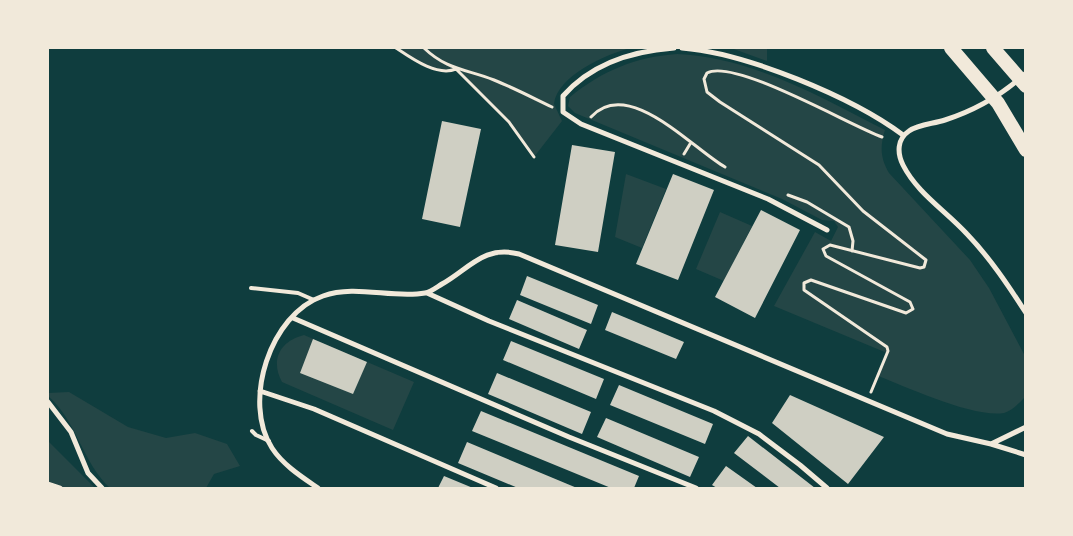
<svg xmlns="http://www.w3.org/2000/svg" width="1073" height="536" font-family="Lato,sans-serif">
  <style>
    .green { fill: #244646 }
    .building { fill: #cfcfc3 }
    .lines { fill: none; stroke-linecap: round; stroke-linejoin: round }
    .path { stroke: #f1e9da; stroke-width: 3 }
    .service { stroke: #f1e9da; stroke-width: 4 }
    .minor { stroke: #f1e9da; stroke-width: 5 }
    .motorway { stroke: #f1e9da; stroke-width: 14 }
  </style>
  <rect width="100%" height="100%" fill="#0f3d3e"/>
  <!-- green -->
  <path class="green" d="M396 48H631C606 54 557 76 554 104L562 121 534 157 509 122 456 69C437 77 411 59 396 48Z
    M730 48H767V61L731 48Z
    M677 54C751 57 821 97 885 130 880 146 880 158 889 173L970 260 989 288 1025 356V397C1019 403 1012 411 1004 413 973 418 907 387 878 376L887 353 774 306 815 232 831 241 838 227 834 221 822 220 782 199 575 113 568 106 570 97C602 71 635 57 677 54Z
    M626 174 666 189 642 248 615 237Z
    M720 212 752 226 724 281 696 269Z
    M304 335 414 382 393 430 282 382C270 360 280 341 304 335Z
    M69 392 128 427 166 438 195 433 227 444 240 466 214 474 206 488H110C82 462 77 421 48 396V393Z
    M48 441 95 488H48Z"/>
  <!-- building -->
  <path class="building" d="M442 121 481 129 460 227 422 219Z
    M572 145 615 152 598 252 555 245Z
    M673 174 714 190 678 280 636 264Z
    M761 210 800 230 755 318 715 297Z
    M527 276 598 305 591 324 520 295Z
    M517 300 587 330 579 349 509 319Z
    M612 312 684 342 676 359 605 330Z
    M313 339 367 362 353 394 300 373Z
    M511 341 604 379 596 399 503 360Z
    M497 373 591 412 582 434 488 394Z
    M619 385 713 424 705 444 610 405Z
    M790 395 884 437 848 484 772 423Z
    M481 411 639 476 634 488H611L472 431Z
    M606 418 699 457 690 477 597 437Z
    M748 436 815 488H780L734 453Z
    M467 442 577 488H518L458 463Z
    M726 466 757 488H717L712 485Z
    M444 476 473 488H438Z"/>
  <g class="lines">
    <!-- path -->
    <path class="path" d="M396 48C411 58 437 77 456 69L509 122 534 157
      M424 48C447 70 466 69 494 80 514 88 533 98 552 107
      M591 117C628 76 693 149 725 167
      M684 154 690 144
      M788 195 807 202 849 227 853 241 852 251
      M871 392 888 351 887 347 804 290V283L811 280 906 313 913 309 910 302 826 256 823 249 830 245 920 268 924 267 926 260 863 211 819 165 720 102 707 92 704 79 707 73C734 58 849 125 882 137"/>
    <!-- service -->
    <path class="service" d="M251 288 298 293 314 300
      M252 431 256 435 269 441"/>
    <!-- minor -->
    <path class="minor" d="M674 48C633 51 591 64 563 96V112L581 124 768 199 827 230
      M682 48C746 53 852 97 903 135
      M1026 73C1001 96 976 110 945 120 933 124 919 124 909 131 897 139 897 153 903 165 917 193 946 211 967 234 990 258 1008 285 1026 313
      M427 293 489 321 714 411 759 434 800 465 827 488
      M293 318 569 437 696 488
      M260 391 314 409 496 488
      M48 402 71 432 88 473 102 488
      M991 444 1026 427
      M48 484 60 488
      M318 488C302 477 283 465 272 448 242 402 270 314 323 296 356 284 392 299 425 293 431 292 437 287 442 284 470 268 484 245 519 254L947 434 991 444 1026 455"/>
    <!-- motorway -->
    <path class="motorway" d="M951 48 998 103 1026 150
      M993 48 1026 86"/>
  </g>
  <!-- border -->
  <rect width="1073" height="536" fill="none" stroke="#f1e9da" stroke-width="98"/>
</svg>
